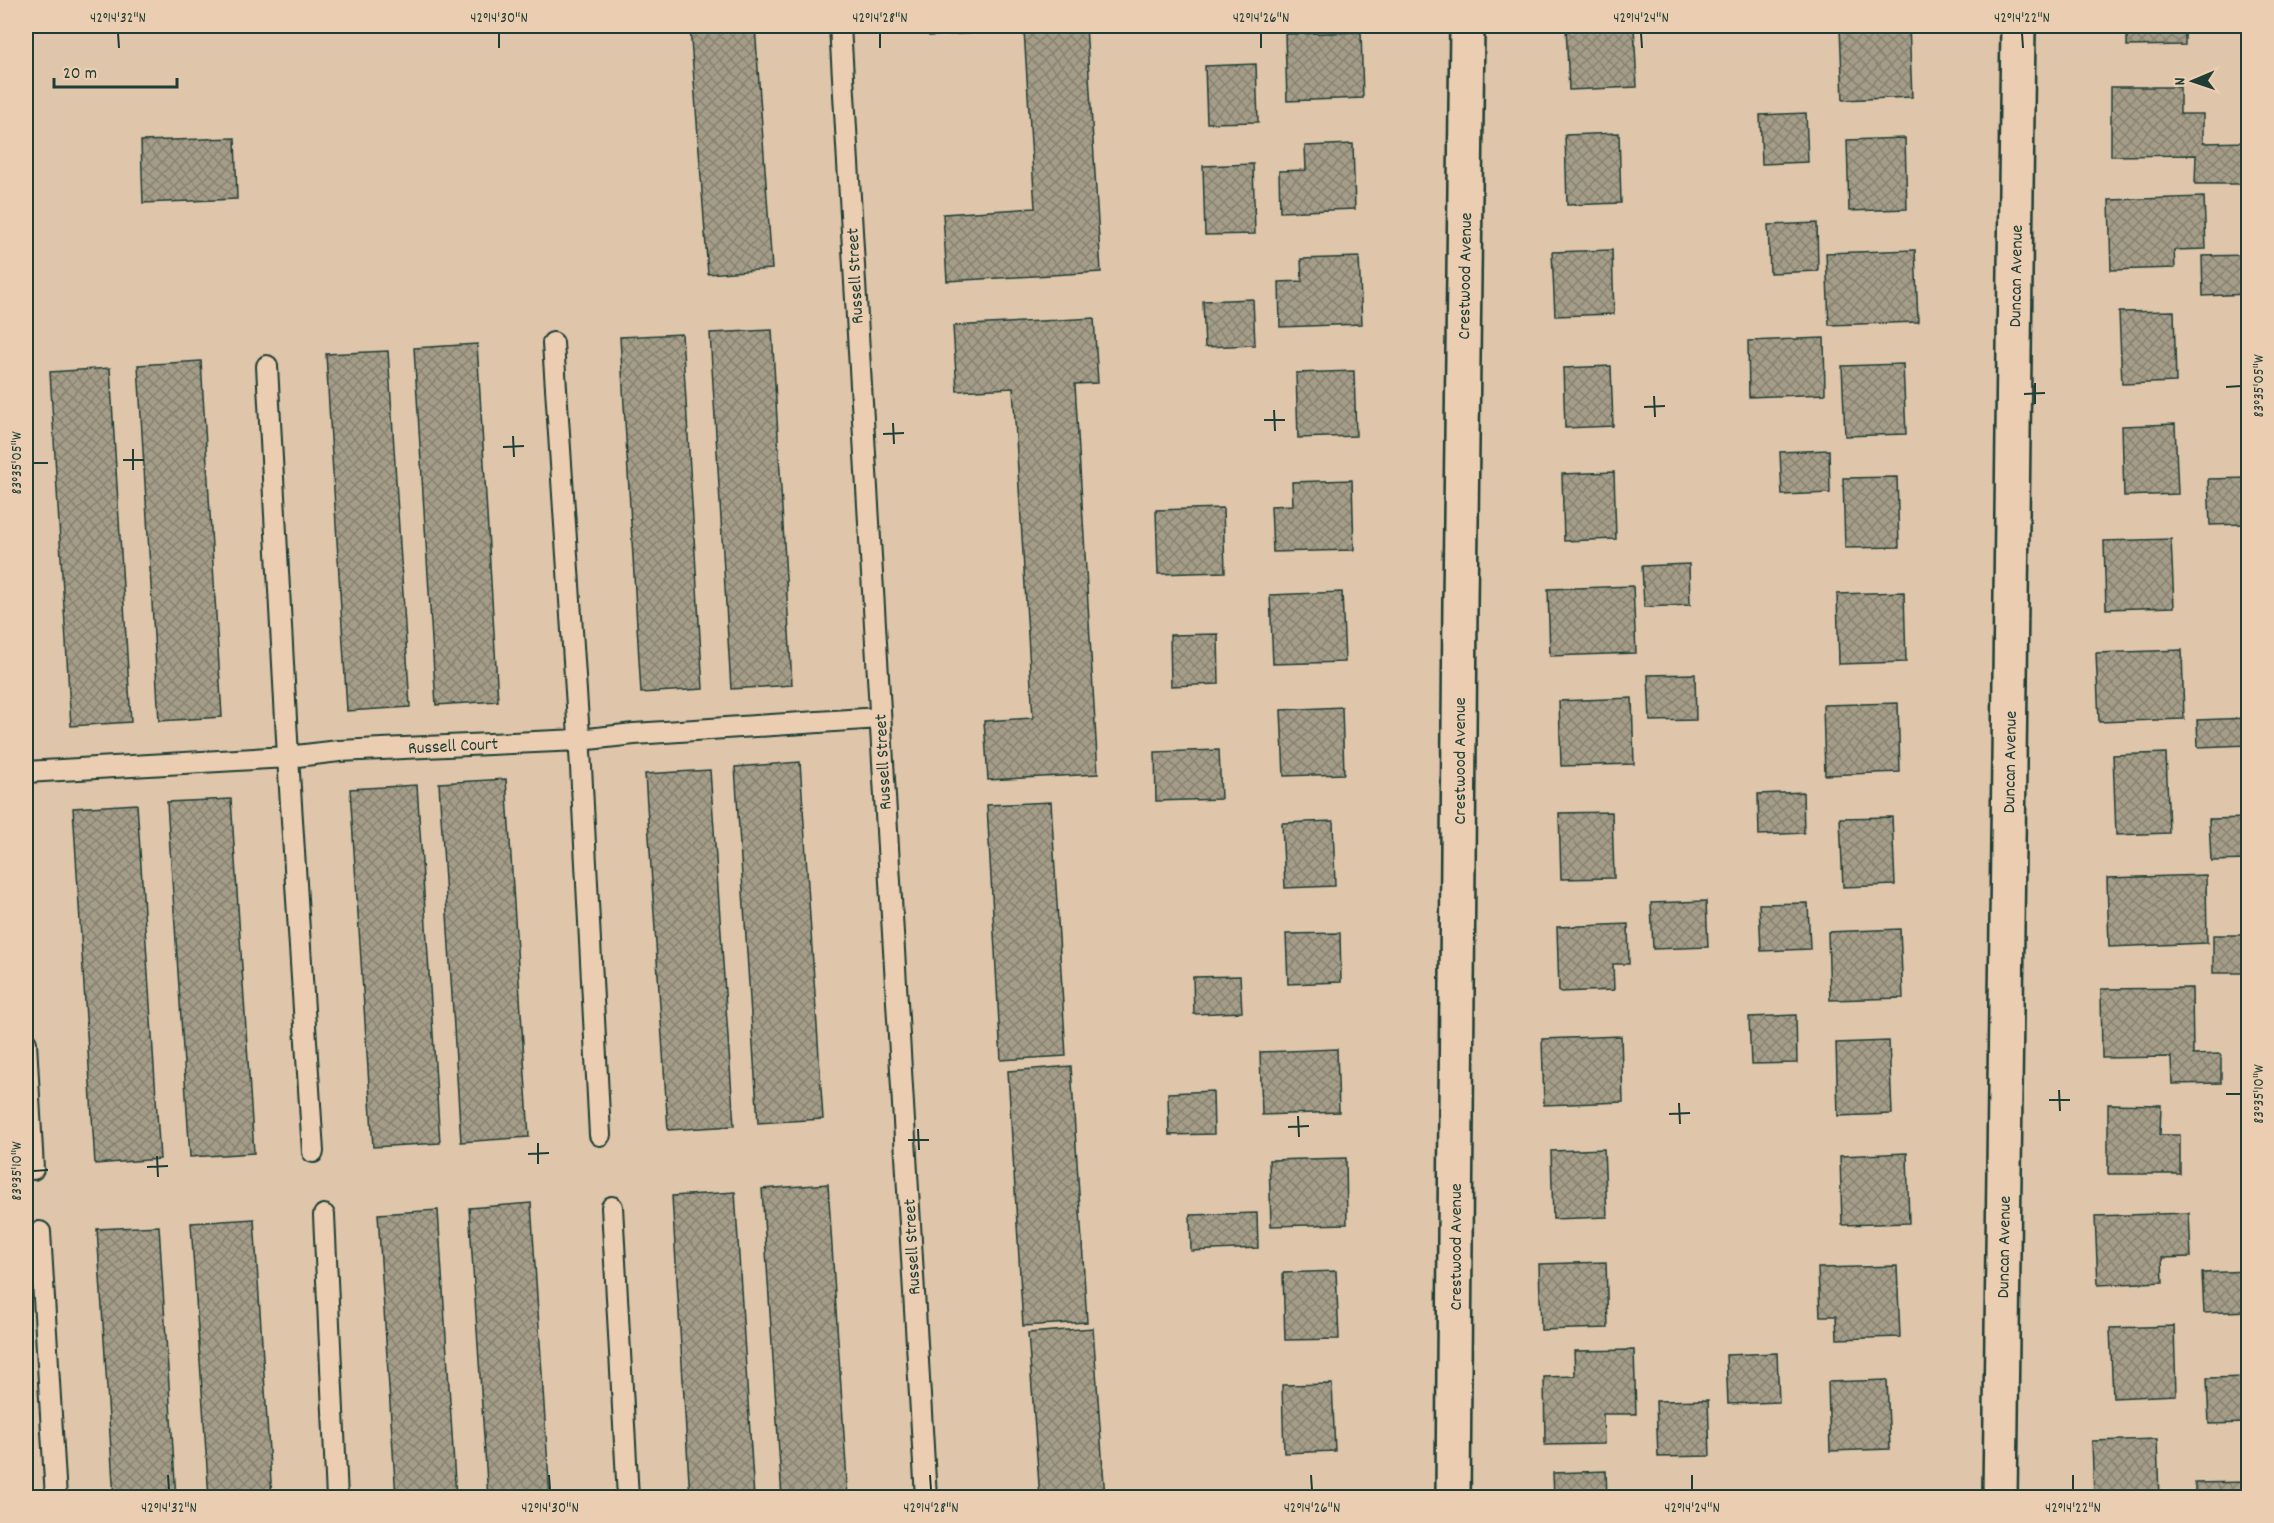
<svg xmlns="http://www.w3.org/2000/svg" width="2274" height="1523" font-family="Dekko,sans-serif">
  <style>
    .building { fill: url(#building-cross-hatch); stroke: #1f3d34; stroke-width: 1.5 }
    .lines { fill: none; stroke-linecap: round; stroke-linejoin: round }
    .lane-casing { stroke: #1f3d34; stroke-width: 24 }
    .street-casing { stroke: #1f3d34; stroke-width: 38 }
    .lane { stroke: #ebceb2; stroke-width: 20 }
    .street { stroke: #ebceb2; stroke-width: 33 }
    .ticks { fill: none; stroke: #1f3d34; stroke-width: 2 }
    .labels { text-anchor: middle; stroke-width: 4.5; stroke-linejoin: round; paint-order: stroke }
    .street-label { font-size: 18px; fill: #1f3d34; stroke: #ebceb2 }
    .neatline { fill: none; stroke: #1f3d34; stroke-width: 2 }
    .ticks-label { font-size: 15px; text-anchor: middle; fill: #1f3d34 }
  </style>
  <defs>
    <pattern id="building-cross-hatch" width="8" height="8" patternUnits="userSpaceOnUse" patternTransform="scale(1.5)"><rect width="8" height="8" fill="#a59d88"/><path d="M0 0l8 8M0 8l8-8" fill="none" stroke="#868170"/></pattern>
  </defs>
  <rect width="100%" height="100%" fill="#dfc5aa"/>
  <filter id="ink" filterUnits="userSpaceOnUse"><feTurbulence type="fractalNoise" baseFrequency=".0167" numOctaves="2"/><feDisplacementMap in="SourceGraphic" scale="12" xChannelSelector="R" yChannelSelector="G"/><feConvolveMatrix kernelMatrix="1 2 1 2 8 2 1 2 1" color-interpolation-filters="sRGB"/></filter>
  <g filter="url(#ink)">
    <!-- building -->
    <path class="building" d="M690 26H755L772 269 708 274Z
      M929 26H1086L1101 272 947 281 943 214 1035 208 1024 30 929 36Z
      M1566 26H1634L1637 87 1569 90Z
      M1909 26 1912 97 1843 100 1840 28Z
      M2127 26H2185V45L2127 46Z
      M1361 32 1363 98 1287 101 1285 34Z
      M1256 64 1258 122 1207 123 1205 66Z
      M2111 87H2180V114H2203V143L2248 142V184H2195L2196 155 2111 156Z
      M1806 113 1808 162 1762 164 1760 115Z
      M1619 133 1621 203 1567 205 1565 135Z
      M235 138 237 199 143 203 141 141Z
      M1905 138 1907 209 1849 211 1847 140Z
      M1353 144 1355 209 1280 212 1279 171 1306 170 1305 146Z
      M1253 164 1255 234 1205 235 1203 166Z
      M2204 197 2206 249 2174 250 2175 268 2111 270 2109 200Z
      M1817 223 1818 271 1770 273 1768 225Z
      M1612 250 1614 314 1555 316 1552 252Z
      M1915 250 1918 322 1829 325 1826 253Z
      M2248 255V294L2203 296 2202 256Z
      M1359 257 1362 324 1280 327 1279 282 1302 281 1301 259Z
      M1253 299 1255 345 1205 347 1203 301Z
      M2174 311 2176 382 2122 384 2119 312Z
      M1094 318 1098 383 1075 384 1098 774 988 780 984 721 1033 718 1013 388 957 391 953 326Z
      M772 330 792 685 731 689 710 333Z
      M682 334 703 689 641 693 620 337Z
      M1824 338 1825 394 1749 397 1748 341Z
      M477 344 498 701 436 705 414 348Z
      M388 351 410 707 347 711 326 354Z
      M201 361 222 717 159 721 138 365Z
      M1903 364 1906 434 1845 436 1842 366Z
      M1611 366 1613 426 1565 428 1563 368Z
      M110 368 131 722 71 726 50 372Z
      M1354 371 1356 436 1298 438 1296 373Z
      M2175 424 2178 494 2124 496 2122 426Z
      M1829 450 1830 493 1782 495 1780 452Z
      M1614 472 1616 539 1564 541 1562 474Z
      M1897 477 1899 547 1845 548 1843 478Z
      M2248 478V524L2210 525 2208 479Z
      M1352 480 1354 550 1273 552 1271 506 1293 505 1292 482Z
      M1223 508 1225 572 1158 574 1156 510Z
      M2171 539 2174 607 2106 609 2104 541Z
      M1689 564 1690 605 1644 607 1642 566Z
      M1633 586 1636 653 1550 656 1548 589Z
      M1342 592 1345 662 1273 664 1270 595Z
      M1904 592 1906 662 1839 664 1837 594Z
      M1218 634 1219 684 1171 686 1170 635Z
      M2182 650 2184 719 2099 722 2096 653Z
      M1695 674 1696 720 1650 721 1648 675Z
      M1632 698 1634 764 1561 766 1559 701Z
      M1898 703 1900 772 1825 775 1823 705Z
      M1342 707 1344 774 1284 776 1281 710Z
      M2248 718V745L2198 747 2197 720Z
      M1219 750 1221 799 1156 801 1155 752Z
      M2166 753 2169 833 2116 835 2113 755Z
      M800 762 823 1119 758 1123 735 767Z
      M710 770 734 1126 668 1130 645 774Z
      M506 779 529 1137 461 1142 439 783Z
      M417 785 440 1143 373 1147 350 789Z
      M1803 792 1804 833 1759 835 1758 794Z
      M231 799 254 1153 190 1157 167 802Z
      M1051 802 1066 1056 1001 1060 987 805Z
      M137 804 160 1159 95 1164 73 808Z
      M1612 812 1614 878 1561 879 1559 813Z
      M1892 817 1895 885 1843 887 1840 818Z
      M2248 818V860L2211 861 2209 819Z
      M1333 821 1335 886 1285 888 1282 823Z
      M2206 875 2207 943 2109 947 2107 878Z
      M1706 901 1708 947 1653 949 1651 903Z
      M1808 903 1810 949 1761 951 1759 904Z
      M1628 924 1629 964H1613L1614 990 1559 992 1557 927Z
      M1900 929 1903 998 1830 1000 1828 932Z
      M1340 933 1341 982 1288 984 1286 934Z
      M2213 935H2248V973H2213Z
      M1240 976 1242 1012 1194 1014 1193 977Z
      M2192 988 2193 1055 2221 1054V1083L2172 1084 2171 1057 2102 1058 2101 989Z
      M1796 1015 1797 1063 1751 1064 1749 1017Z
      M1621 1036 1623 1102 1544 1105 1542 1039Z
      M1889 1041 1892 1114 1838 1116 1836 1043Z
      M1337 1049 1339 1112 1262 1115 1260 1052Z
      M1071 1066 1087 1322 1023 1326 1008 1071Z
      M1213 1091 1214 1134 1169 1135 1168 1093Z
      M2108 1104 2161 1105 2160 1135H2180V1174H2108Z
      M1604 1149 1607 1217 1553 1219 1551 1151Z
      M1907 1153 1909 1223 1842 1225 1840 1156Z
      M1346 1158 1347 1224 1271 1226 1269 1160Z
      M828 1184 848 1498H782L762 1189Z
      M735 1192 754 1498H690L672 1196Z
      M531 1203 550 1498H488L469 1208Z
      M438 1210 456 1498H396L378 1214Z
      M1257 1213 1258 1248 1191 1251 1190 1215Z
      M2189 1213 2191 1257 2162 1258 2163 1282 2098 1285 2095 1216Z
      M254 1219 272 1498H209L191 1223Z
      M159 1226 176 1498H114L97 1229Z
      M1606 1262 1608 1328 1541 1330 1539 1264Z
      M1897 1266 1900 1337 1837 1339 1836 1316H1820L1818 1268Z
      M1336 1271 1339 1339 1285 1340 1283 1273Z
      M2248 1271V1311L2204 1313 2202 1273Z
      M2174 1326 2176 1395 2113 1398 2110 1328Z
      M1093 1328 1105 1498H1040L1028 1333Z
      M1634 1350 1636 1414H1603L1604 1444 1545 1445 1544 1377 1575 1376 1574 1351Z
      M1777 1353 1779 1402 1728 1404 1726 1355Z
      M2248 1377V1423L2209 1424 2207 1378Z
      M1887 1380 1890 1449 1830 1451 1828 1382Z
      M1332 1384 1335 1451 1284 1453 1282 1385Z
      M1708 1400 1710 1456 1658 1457 1656 1401Z
      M2157 1439 2159 1498H2094L2092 1441Z
      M1606 1471 1607 1498H1554L1553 1473Z
      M2248 1482V1498H2195V1483Z"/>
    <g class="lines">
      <defs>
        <path id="lane" d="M840 26 926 1498
          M553 343 581 767 600 1135
          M267 366 288 757 313 1152
          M26 772 288 757 339 751 579 740 634 734 880 718
          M26 1043 33 1169
          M612 1207 628 1498
          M324 1215 337 1498
          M40 1232 56 1498"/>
        <path id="street" d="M1453 1498 1460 603 1467 26
          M2000 1498 2018 26"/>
      </defs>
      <!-- lane casing -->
      <use href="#lane" class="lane-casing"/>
      <!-- street casing -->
      <use href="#street" class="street-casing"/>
      <!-- lane -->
      <use href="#lane" class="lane"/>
      <!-- street -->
      <use href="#street" class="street"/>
    </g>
  </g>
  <!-- ticks -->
  <path class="ticks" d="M118 33 119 48M499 33V48M880 33V48M1261 33V48M1641 33 1642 48M2022 33 2023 48M2035 383V404M2226 387 2241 386M2024 394 2045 393M1654 396 1655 417M1644 407 1665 406M1274 410 1275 431M1264 420H1285M893 423 894 444M883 434 904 433M513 436 514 457M503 447 524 446M133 449V470M123 460H144M33 463H48M2059 1090 2060 1111M2226 1094H2241M2049 1100H2070M1679 1103 1680 1124M1669 1114 1690 1113M1298 1116 1299 1137M1288 1127 1309 1126M918 1129 919 1150M908 1140H929M538 1143V1164M528 1154 549 1153M157 1156 158 1177M147 1167 168 1166M33 1171 48 1170M168 1475 169 1490M549 1475 550 1490M930 1475 931 1490M1311 1475 1312 1490M1692 1475V1490M2073 1475V1490"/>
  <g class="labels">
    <!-- street labels -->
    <g class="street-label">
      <text transform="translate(854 276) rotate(-93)" y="6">Russell Street</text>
      <text transform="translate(1464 276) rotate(-89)" y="6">Crestwood Avenue</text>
      <text transform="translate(2015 276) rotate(-89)" y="6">Duncan Avenue</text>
      <text transform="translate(453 745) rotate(-3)" y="6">Russell Court</text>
      <text transform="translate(1459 761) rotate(-90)" y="6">Crestwood Avenue</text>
      <text transform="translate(882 762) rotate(-93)" y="6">Russell Street</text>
      <text transform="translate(2009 762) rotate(-89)" y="6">Duncan Avenue</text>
      <text transform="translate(911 1247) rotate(-93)" y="6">Russell Street</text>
      <text transform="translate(1455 1247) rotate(-90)" y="6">Crestwood Avenue</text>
      <text transform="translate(2003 1247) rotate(-89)" y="6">Duncan Avenue</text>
    </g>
  </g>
  <!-- margin -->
  <rect width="2274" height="1523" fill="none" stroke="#ebceb2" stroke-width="66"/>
  <!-- north arrow -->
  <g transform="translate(2193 81) rotate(268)" stroke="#ebceb2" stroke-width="4.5" paint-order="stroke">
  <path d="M0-4.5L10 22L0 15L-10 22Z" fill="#1f3d34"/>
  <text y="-9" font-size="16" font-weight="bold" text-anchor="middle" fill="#1f3d34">N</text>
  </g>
  <!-- scale -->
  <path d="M54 78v9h123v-9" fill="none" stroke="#1f3d34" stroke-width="3"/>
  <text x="63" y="78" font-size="18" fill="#1f3d34" stroke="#ebceb2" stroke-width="4.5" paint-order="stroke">20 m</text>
  <rect x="33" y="33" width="2208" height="1457" class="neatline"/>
  <g class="ticks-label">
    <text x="118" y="22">42°14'32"N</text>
    <text x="499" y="22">42°14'30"N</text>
    <text x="880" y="22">42°14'28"N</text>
    <text x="1261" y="22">42°14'26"N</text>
    <text x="1641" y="22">42°14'24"N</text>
    <text x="2022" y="22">42°14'22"N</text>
    <text transform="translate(2258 386) rotate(-90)" y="5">83°35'05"W</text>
    <text transform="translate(16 463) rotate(-90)" y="5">83°35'05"W</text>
    <text transform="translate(2258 1094) rotate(-90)" y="5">83°35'10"W</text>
    <text transform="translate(16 1171) rotate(-90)" y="5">83°35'10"W</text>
    <text x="169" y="1512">42°14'32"N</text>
    <text x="550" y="1512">42°14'30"N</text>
    <text x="931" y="1512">42°14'28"N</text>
    <text x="1312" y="1512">42°14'26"N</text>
    <text x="1692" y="1512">42°14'24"N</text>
    <text x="2073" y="1512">42°14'22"N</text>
  </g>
</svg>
